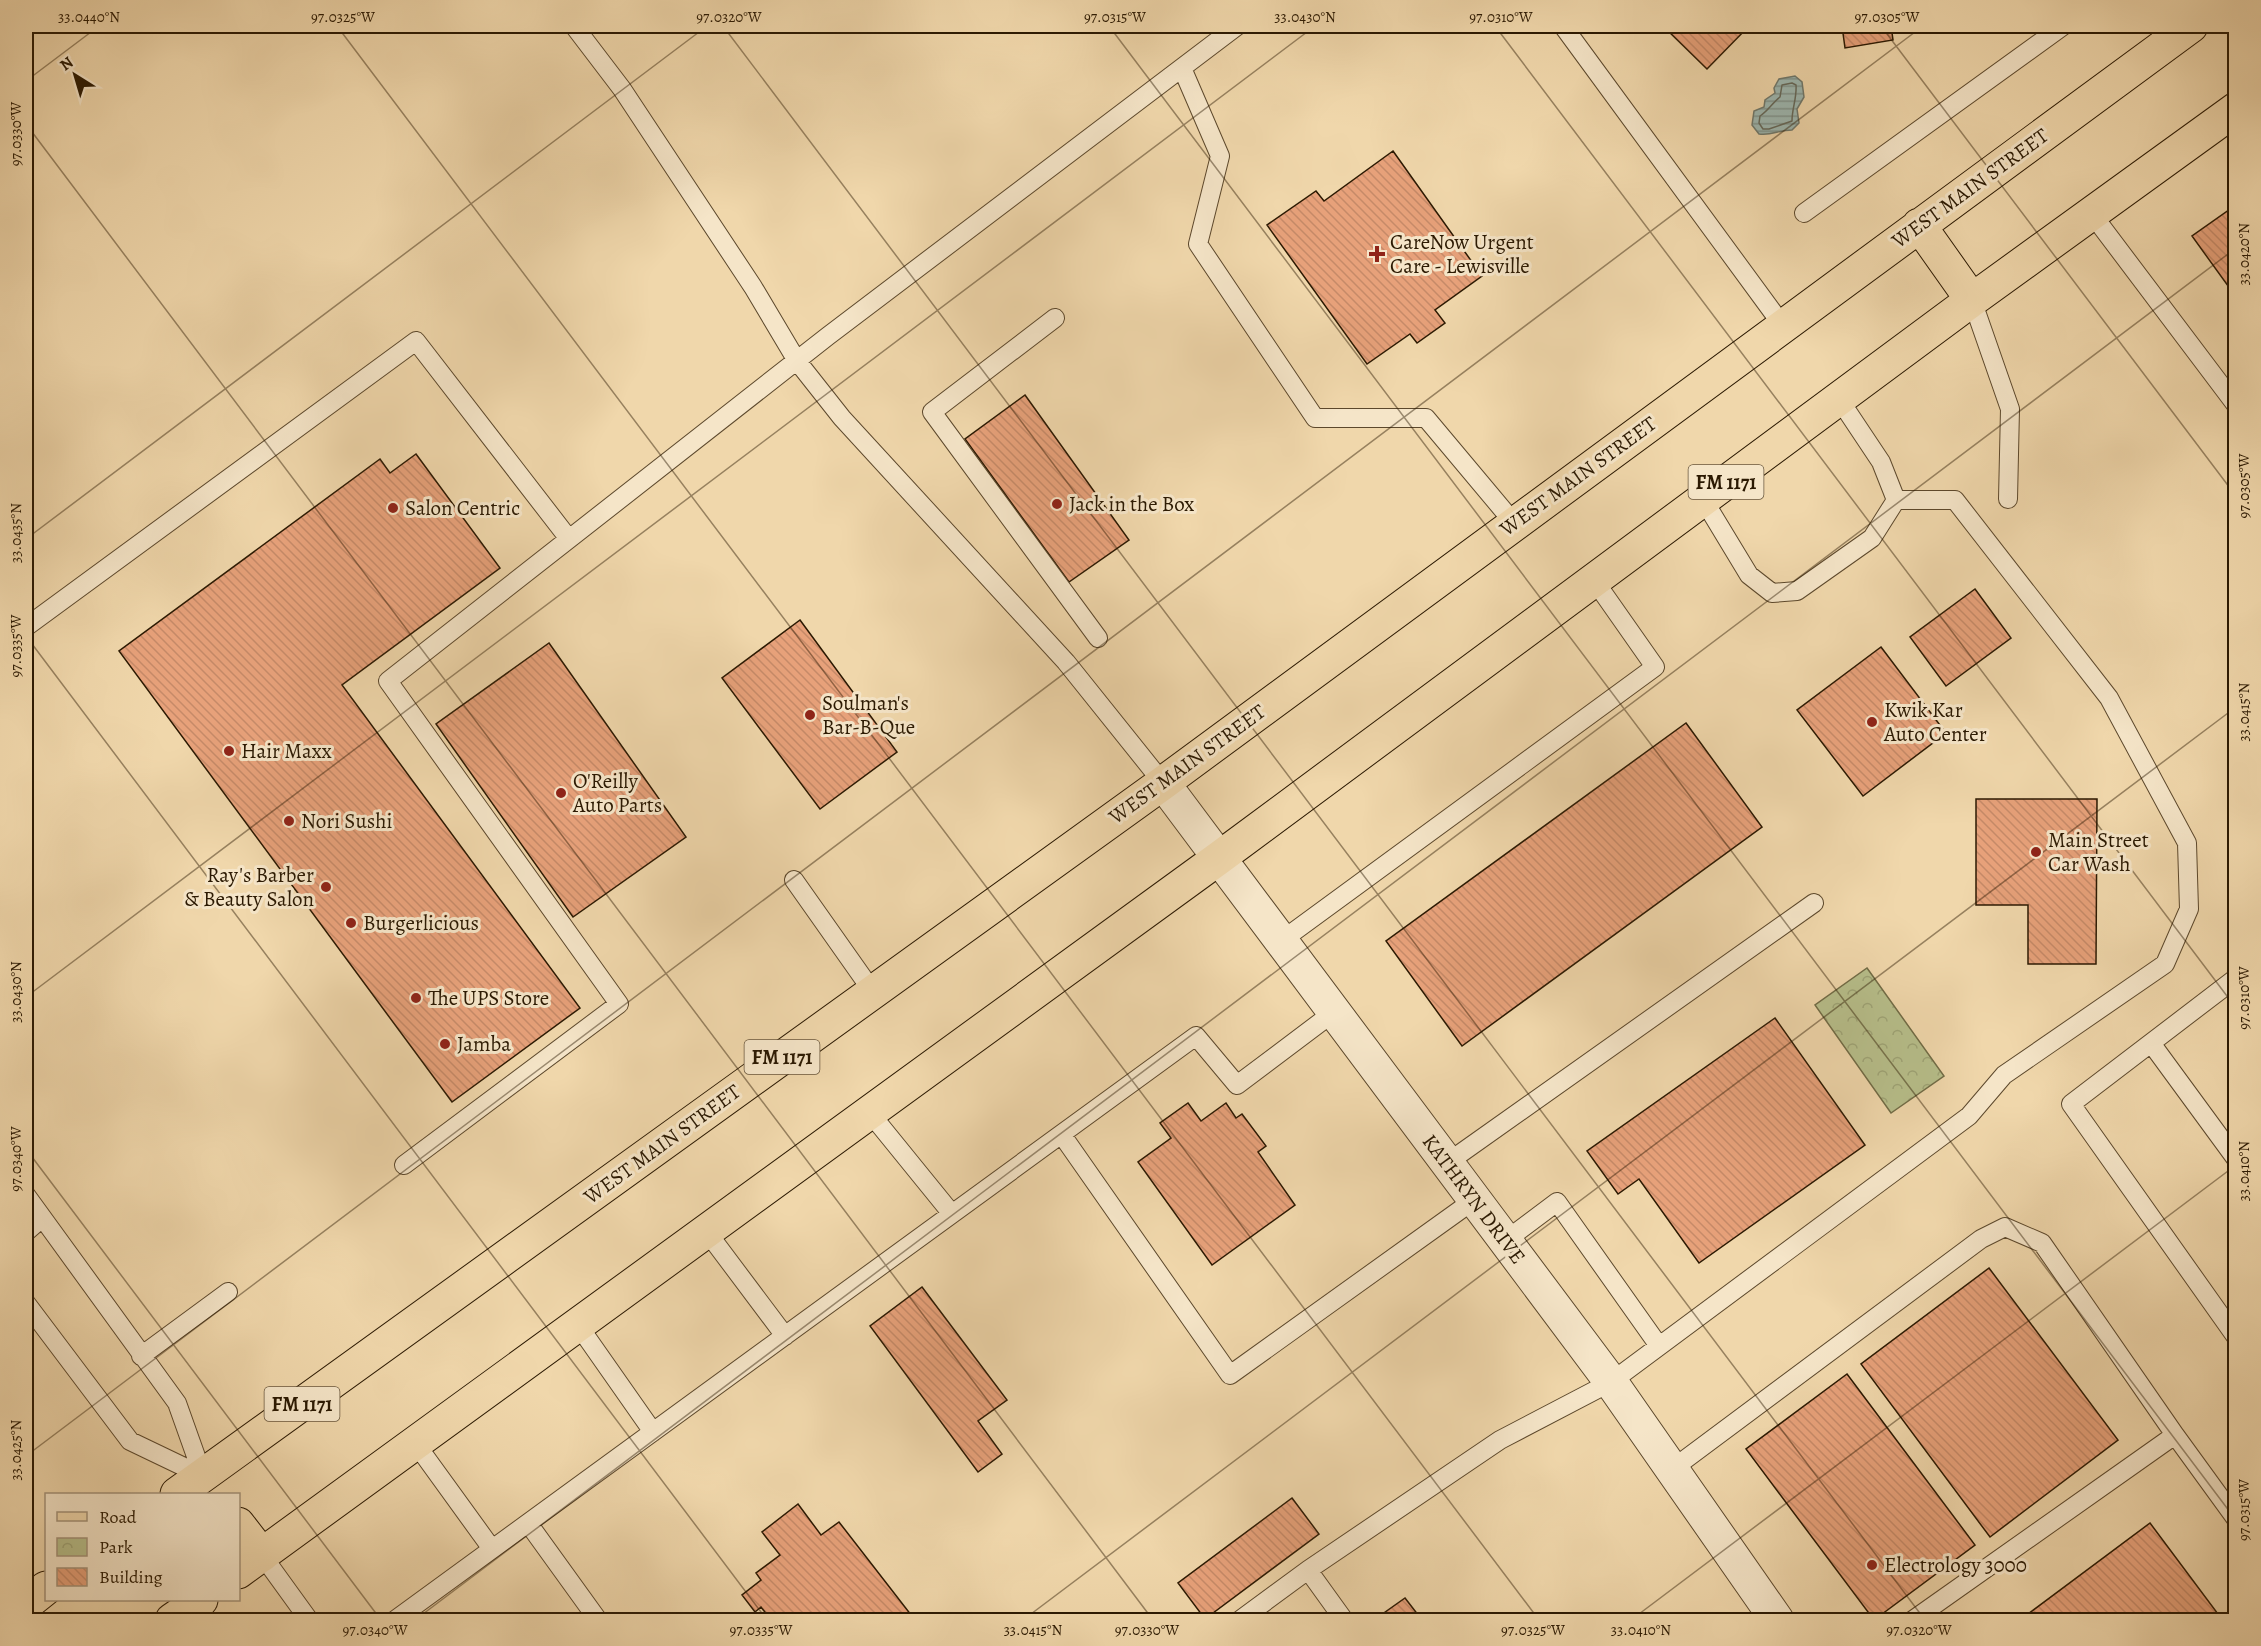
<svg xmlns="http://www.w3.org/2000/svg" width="2261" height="1646" font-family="Alegreya,serif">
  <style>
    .park { fill: url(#park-crowns); stroke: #716c46; stroke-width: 1.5 }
    .water { fill: url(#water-rules); stroke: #6f786c; stroke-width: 1.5 }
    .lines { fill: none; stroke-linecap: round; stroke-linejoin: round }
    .shore { stroke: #64685a; stroke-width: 1.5 }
    .building { fill: url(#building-back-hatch); stroke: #2b1902; stroke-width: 1.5 }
    .lane-casing { stroke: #5c482c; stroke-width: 20 }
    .street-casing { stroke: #5c482c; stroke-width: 35 }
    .primary-casing { stroke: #2b1902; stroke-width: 35 }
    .lane { stroke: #f5e5c8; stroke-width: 18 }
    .street { stroke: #f5e5c8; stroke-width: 33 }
    .primary { stroke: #f0d7ab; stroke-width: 33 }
    .ticks { fill: none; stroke: #2b1902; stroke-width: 1.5; stroke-opacity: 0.45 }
    .poi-dot { fill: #8f2418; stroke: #f5e5c8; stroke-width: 2 }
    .labels { text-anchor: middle; stroke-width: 6; stroke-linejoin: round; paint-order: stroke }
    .shield { fill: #f5e5c8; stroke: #68563d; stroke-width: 1.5 }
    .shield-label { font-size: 20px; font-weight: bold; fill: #2b1902 }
    .street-label { font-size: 21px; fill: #2b1902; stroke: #f5e5c8 }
    .poi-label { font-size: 21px; fill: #2b1902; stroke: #f5e5c8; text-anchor: start }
    .neatline { fill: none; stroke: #2b1902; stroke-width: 2 }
    .ticks-label { font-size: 15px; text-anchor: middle; fill: #2b1902 }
  </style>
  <defs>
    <pattern id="park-crowns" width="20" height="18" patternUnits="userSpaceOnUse" patternTransform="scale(1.5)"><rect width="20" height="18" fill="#b7bf8b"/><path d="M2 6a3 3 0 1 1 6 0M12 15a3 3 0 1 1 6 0" fill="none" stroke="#9ea476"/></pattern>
    <pattern id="water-rules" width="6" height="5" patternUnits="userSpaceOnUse" patternTransform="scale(1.5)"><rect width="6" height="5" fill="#9db8b2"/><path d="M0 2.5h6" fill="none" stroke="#80958f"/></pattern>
    <pattern id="building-back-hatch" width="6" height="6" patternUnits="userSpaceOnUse" patternTransform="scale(1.5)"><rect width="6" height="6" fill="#e7a17a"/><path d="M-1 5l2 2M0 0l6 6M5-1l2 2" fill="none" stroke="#c68a68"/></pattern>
  </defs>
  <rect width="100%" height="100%" fill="#f0d7ab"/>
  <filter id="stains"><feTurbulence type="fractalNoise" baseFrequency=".00333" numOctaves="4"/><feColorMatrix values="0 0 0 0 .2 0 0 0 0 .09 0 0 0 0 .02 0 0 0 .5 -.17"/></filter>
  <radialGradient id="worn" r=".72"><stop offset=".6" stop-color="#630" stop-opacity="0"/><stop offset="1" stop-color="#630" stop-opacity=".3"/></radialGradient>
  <!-- park -->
  <path class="park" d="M1867 968 1944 1076 1891 1113 1815 1005Z"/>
  <!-- water -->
  <path class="water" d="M1795 76 1802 82 1804 97 1797 109 1799 123 1792 130C1779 130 1771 136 1759 134L1752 125 1754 111 1764 107 1765 100 1775 93 1774 88 1779 79Z"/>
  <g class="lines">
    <!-- shore -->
    <path class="shore" d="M1792 83 1796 85C1797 98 1792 108 1792 121L1769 129H1763L1759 123 1760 116C1769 110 1772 103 1780 97L1782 85Z"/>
  </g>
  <!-- building -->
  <path class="building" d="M1663 26H1749L1707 69Z
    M1842 26H1891L1893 40 1845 48Z
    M1393 151 1482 276 1435 310 1445 323 1417 343 1410 334 1367 364 1267 225 1316 191 1324 201Z
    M2236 205V297L2192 236Z
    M1025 395 1129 540 1069 582 965 439Z
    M416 454 500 568 342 685 580 1008 452 1102 119 651 380 459 390 473Z
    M1975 589 2011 638 1946 686 1910 637Z
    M800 620 897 752 820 809 722 678Z
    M549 643 686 837 573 917 436 724Z
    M1881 647 1946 733 1863 796 1797 710Z
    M1686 723 1762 827 1462 1046 1386 941Z
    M1976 799H2097L2096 964H2028V905H1976Z
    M1775 1018 1865 1145 1699 1263 1639 1179 1618 1194 1587 1151Z
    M1188 1103 1201 1121 1226 1103 1236 1118 1242 1114 1266 1146 1258 1152 1295 1205 1212 1265 1138 1162 1171 1138 1160 1123Z
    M1989 1268 2118 1440 1990 1537 1861 1364Z
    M922 1287 1007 1400 978 1421 1002 1454 978 1472 870 1326Z
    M1847 1374 1975 1545 1874 1620 1746 1449Z
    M1292 1498 1319 1534 1205 1619 1178 1583Z
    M798 1504 821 1535 839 1522 915 1620H771L761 1607 755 1612 742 1595 761 1580 756 1573 780 1555 762 1532Z
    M2150 1523 2221 1618 2218 1620H2020Z
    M1405 1598 1422 1620H1374Z"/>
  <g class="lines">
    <defs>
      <path id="lane" d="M574 26 622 89 753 287 797 361 842 418 1066 662 1163 783
        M1563 26 1783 326
        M1182 68 1220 156 1198 244 1315 418H1426L1514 523
        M1804 213 2063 26
        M2092 214 2236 405
        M1972 300 2010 409 2008 499
        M1055 318 932 412 1098 638
        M1703 499 1749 575 1772 593 1797 591 1872 538 1896 500 1881 462 1839 399
        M26 627 416 341 569 539
        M794 880 873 992
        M1281 941 1655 667 1594 580
        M2236 978 2071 1104 2236 1337
        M2151 1043 2236 1159
        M870 1113 952 1214
        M1062 1135 1230 1375 1474 1200
        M1447 1163 1814 903
        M404 1165 619 1004 388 681 828 336 1237 26
        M26 1195 177 1403 203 1476
        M26 1232 42 1218
        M707 1232 785 1336
        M1505 1241 1557 1202 1659 1346
        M26 1303 130 1441 203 1476
        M578 1325 653 1432
        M141 1356 228 1292
        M2175 1435 2236 1519
        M416 1444 492 1549
        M1671 1470 1981 1239 2005 1227 2042 1243 2175 1435 1913 1620
        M528 1523 598 1620
        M262 1555 309 1620
        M1308 1570 1344 1620
        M395 1620 1196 1036 1237 1085 1334 1012
        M1240 1620 1308 1570 1500 1440 1611 1382 1969 1116 2004 1075 2165 964 2189 909 2187 843 2109 698 1955 500H1896"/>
      <path id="street" d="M1163 783 1611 1382 1777 1620"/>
      <path id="primary" d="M1919 225 1972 300
        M177 1494 1163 783 2191 26
        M238 1524 262 1555
        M238 1572 1219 858 1972 300 2236 109
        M26 1604 46 1588
        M172 1620 201 1600"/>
    </defs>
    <!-- lane casing -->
    <use href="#lane" class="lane-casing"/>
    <!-- street casing -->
    <use href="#street" class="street-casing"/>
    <!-- primary casing -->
    <use href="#primary" class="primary-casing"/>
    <!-- lane -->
    <use href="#lane" class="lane"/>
    <!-- street -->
    <use href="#street" class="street"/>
    <!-- primary -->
    <use href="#primary" class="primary"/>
  </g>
  <!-- ticks -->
  <path class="ticks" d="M337 26 1539 1620M723 26 1925 1620M1109 26 2236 1520M1495 26 2236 1008M1881 26 2236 496M26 81 99 26M26 124 1153 1620M26 539 707 26M26 636 767 1620M26 997 1315 26M26 1149 381 1620M26 1456 1923 26M415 1620 2236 248M1023 1620 2236 707M1631 1620 2236 1165"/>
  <!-- markers -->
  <g class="poi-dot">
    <path d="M1374 245h6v6h6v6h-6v6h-6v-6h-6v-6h6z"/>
    <circle cx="1057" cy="504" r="6"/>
    <circle cx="393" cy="508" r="6"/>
    <circle cx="810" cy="715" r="6"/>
    <circle cx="1872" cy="722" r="6"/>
    <circle cx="229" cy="751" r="6"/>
    <circle cx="561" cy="793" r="6"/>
    <circle cx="289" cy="821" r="6"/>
    <circle cx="2036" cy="852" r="6"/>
    <circle cx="326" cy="887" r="6"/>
    <circle cx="351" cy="923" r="6"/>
    <circle cx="416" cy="998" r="6"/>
    <circle cx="445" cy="1044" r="6"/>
    <circle cx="1872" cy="1565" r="6"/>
  </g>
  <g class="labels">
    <!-- shield labels -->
    <g class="shield">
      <rect x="1688.5" y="465" width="75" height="34" rx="4.5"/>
      <rect x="744.5" y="1040" width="75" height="34" rx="4.5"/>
      <rect x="264.5" y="1387" width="75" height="34" rx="4.5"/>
    </g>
    <g class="shield-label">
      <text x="1726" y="489">FM 1171</text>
      <text x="782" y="1064">FM 1171</text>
      <text x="302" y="1411">FM 1171</text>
    </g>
    <!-- street labels -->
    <g class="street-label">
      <text transform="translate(1970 188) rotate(-36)" y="7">WEST MAIN STREET</text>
      <text transform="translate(1578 476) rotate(-36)" y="7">WEST MAIN STREET</text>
      <text transform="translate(1187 764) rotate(-36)" y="7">WEST MAIN STREET</text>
      <text transform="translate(662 1144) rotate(-36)" y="7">WEST MAIN STREET</text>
      <text transform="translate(1474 1199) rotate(53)" y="7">KATHRYN DRIVE</text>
    </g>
    <!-- poi labels -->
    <g class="poi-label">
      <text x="1390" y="249">CareNow Urgent<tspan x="1390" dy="24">Care - Lewisville</tspan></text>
      <text x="1069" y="511">Jack in the Box</text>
      <text x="405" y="515">Salon Centric</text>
      <text x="822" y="710">Soulman's<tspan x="822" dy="24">Bar-B-Que</tspan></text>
      <text x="1884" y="717">Kwik Kar<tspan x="1884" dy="24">Auto Center</tspan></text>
      <text x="241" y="758">Hair Maxx</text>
      <text x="573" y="788">O'Reilly<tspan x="573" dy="24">Auto Parts</tspan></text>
      <text x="301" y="828">Nori Sushi</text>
      <text x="2048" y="847">Main Street<tspan x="2048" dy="24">Car Wash</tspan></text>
      <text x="314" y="882" text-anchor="end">Ray's Barber<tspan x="314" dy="24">&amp; Beauty Salon</tspan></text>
      <text x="363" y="930">Burgerlicious</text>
      <text x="428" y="1005">The UPS Store</text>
      <text x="457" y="1051">Jamba</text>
      <text x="1884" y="1572">Electrology 3000</text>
    </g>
  </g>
  <!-- margin -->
  <rect width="2261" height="1646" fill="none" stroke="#f0d7ab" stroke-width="66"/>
  <!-- legend -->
  <rect x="45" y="1493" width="195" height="108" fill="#f5e5c8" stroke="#a49379" stroke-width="1.5"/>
  <rect x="57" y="1512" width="30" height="9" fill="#f0d7ab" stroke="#a49379" stroke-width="1.5"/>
  <text x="99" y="1523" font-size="18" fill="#2b1902">Road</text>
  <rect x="57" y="1538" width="30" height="18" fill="url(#park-crowns)" stroke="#a49379" stroke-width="1.5"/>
  <text x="99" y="1553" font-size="18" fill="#2b1902">Park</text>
  <rect x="57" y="1568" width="30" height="18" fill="url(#building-back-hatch)" stroke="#a49379" stroke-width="1.5"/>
  <text x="99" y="1583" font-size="18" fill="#2b1902">Building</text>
  <!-- north arrow -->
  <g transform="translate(75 75) rotate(323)" stroke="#f5e5c8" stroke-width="4.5" paint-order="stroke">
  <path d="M0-4.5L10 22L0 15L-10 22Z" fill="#2b1902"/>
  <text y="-9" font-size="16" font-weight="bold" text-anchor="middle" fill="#2b1902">N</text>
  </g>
  <rect x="33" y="33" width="2195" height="1580" class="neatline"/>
  <g class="ticks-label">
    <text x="89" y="22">33.0440°N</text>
    <text x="343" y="22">97.0325°W</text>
    <text x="729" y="22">97.0320°W</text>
    <text x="1115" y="22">97.0315°W</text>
    <text x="1305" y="22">33.0430°N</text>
    <text x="1501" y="22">97.0310°W</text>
    <text x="1887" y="22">97.0305°W</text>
    <text transform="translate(16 134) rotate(-90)" y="5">97.0330°W</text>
    <text transform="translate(2244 254) rotate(-90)" y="5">33.0420°N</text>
    <text transform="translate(2244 486) rotate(-90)" y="5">97.0305°W</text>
    <text transform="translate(16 533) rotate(-90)" y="5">33.0435°N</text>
    <text transform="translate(16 646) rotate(-90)" y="5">97.0335°W</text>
    <text transform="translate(2244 712) rotate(-90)" y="5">33.0415°N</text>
    <text transform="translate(16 992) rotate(-90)" y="5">33.0430°N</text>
    <text transform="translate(2244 998) rotate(-90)" y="5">97.0310°W</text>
    <text transform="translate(16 1159) rotate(-90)" y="5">97.0340°W</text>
    <text transform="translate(2244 1171) rotate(-90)" y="5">33.0410°N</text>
    <text transform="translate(16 1450) rotate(-90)" y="5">33.0425°N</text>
    <text transform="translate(2244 1510) rotate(-90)" y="5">97.0315°W</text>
    <text x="375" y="1635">97.0340°W</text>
    <text x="761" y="1635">97.0335°W</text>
    <text x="1033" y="1635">33.0415°N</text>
    <text x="1147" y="1635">97.0330°W</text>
    <text x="1533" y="1635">97.0325°W</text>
    <text x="1641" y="1635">33.0410°N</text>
    <text x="1919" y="1635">97.0320°W</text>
  </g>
  <rect width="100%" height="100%" filter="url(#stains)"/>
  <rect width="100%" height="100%" fill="url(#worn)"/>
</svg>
